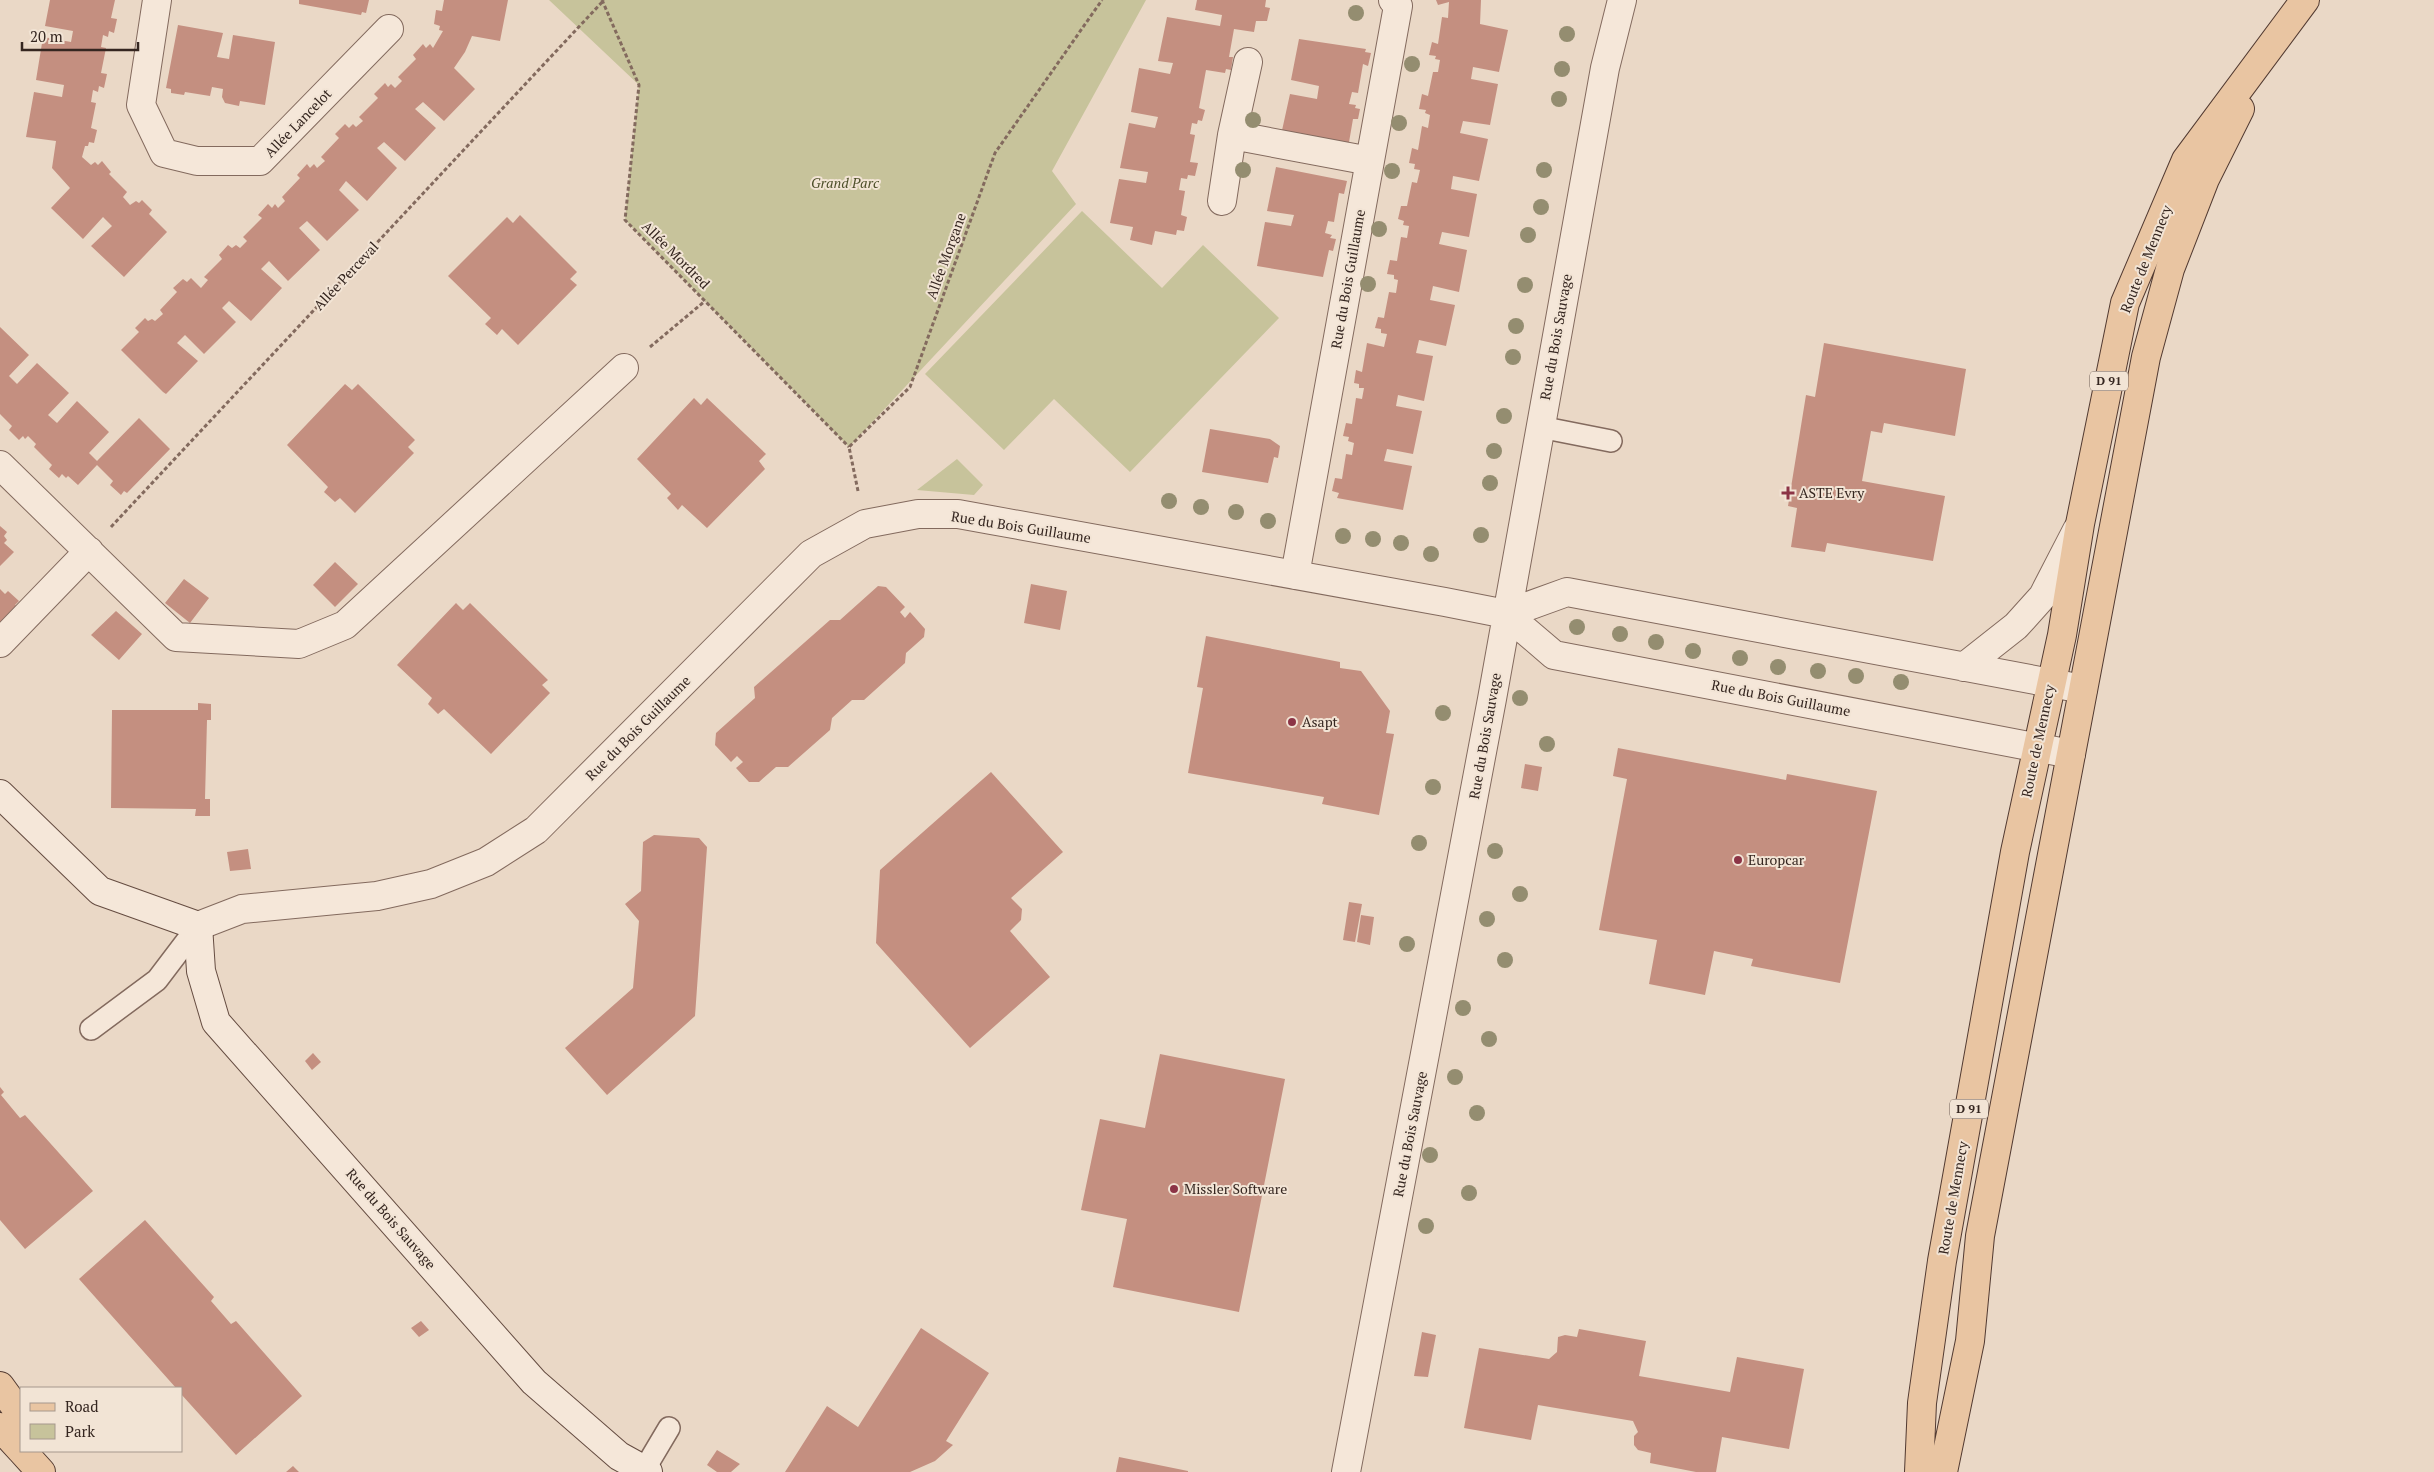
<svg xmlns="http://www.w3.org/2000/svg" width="2434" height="1472" font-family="'PT Serif',serif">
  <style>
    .green { fill: #c7c39b }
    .building { fill: #c48f80 }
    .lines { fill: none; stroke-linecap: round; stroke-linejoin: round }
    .service-casing { stroke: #836a5e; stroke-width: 24 }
    .minor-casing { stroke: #836a5e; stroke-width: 30 }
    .secondary-casing { stroke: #654c41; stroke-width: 30 }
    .primary-casing { stroke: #523a31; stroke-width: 30 }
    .path { stroke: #836a5e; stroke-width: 3; stroke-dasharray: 4 2.5; stroke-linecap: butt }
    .service { stroke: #f5e7d9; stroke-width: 21 }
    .minor { stroke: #f5e7d9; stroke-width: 28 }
    .secondary { stroke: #f5e7d9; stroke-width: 28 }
    .primary { stroke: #e9c5a2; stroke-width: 28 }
    .tree { fill: #948d70 }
    .poi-dot { fill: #8c3446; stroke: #f2e4d5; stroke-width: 2 }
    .labels { text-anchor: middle; stroke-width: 4; stroke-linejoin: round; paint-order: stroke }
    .shield { fill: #f2e4d5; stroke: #6e5f56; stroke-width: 1 }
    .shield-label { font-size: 12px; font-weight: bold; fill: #352620 }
    .street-label { font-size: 14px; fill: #352620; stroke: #f2e4d5 }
    .park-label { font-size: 14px; font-style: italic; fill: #4d4f29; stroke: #f2e4d5 }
    .poi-label { font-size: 14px; fill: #352620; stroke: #f2e4d5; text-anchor: start }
  </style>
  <rect width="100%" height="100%" fill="#ead8c6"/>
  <!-- green -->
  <path class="green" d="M549 0H1146L1052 171 1076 204 849 447 625 220 639 85Z
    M1082 211 1162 288 1203 245 1279 318 1130 472 1054 399 1004 450 925 374Z
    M957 459 983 485 974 495 917 490Z"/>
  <!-- building -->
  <path class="building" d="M50 0H115L111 18 117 19 114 33 109 31 108 37 103 35 101 47 106 48 101 73 107 74 104 88 99 86 98 92 93 90 91 102 96 103 91 128 97 130 94 143 89 142 88 146H85L82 157 91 165 95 162 98 165 102 161 111 172 109 174 127 192 123 197 130 205 136 201 139 203 142 200 152 210 149 214 167 232 124 277 91 246 112 226 103 217 83 239 51 208 70 188 52 168 56 141 26 137 34 92 62 97 64 85 36 80 43 37 71 42 73 31 45 26Z
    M299 0H369L366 13 362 12 361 15 299 4Z
    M444 0H508L500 41 472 36 465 52 454 68 475 89 444 121 423 102 415 109 436 128 405 161 384 142 377 148 397 168 367 201 346 181 339 190 359 210 327 241 307 221 299 228 320 250 288 281 269 261 261 269 282 288 251 321 229 301 222 308 236 322 204 354 185 335 177 343 198 361 166 394 163 392 121 350 139 332 135 328 145 318 148 321 152 319 155 321 163 314 160 310 177 292 173 288 183 279 187 282 191 278 201 288 208 280 204 277 222 259 219 255 228 245 232 248 236 245 240 248 247 241 243 237 262 218 258 215 268 204 272 208 275 204 278 208 285 201 282 197 300 178 297 175 307 164 310 168 314 164 317 168 325 161 321 157 339 138 335 134 345 124 349 128 353 124 356 127 363 121 359 117 378 98 374 94 385 83 388 87 391 84 395 88 402 81 398 77 416 59 413 55 423 44 426 48 430 44 433 48 443 31 439 30 440 26 434 24 436 10 442 11Z
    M1197 0H1266L1265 7 1270 8 1267 21H1256L1254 32 1234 29 1229 57H1233L1231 70 1226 69 1225 73 1206 70 1199 108 1205 110 1202 121 1198 120 1197 124 1192 123 1190 134 1195 135 1190 162 1198 163 1195 176 1188 175 1187 179 1181 178 1179 190 1185 191 1181 215 1187 217 1184 231 1177 230 1176 235 1155 231 1152 245 1130 240 1133 227 1110 223 1119 179 1146 183 1148 172 1120 168 1129 123 1155 128 1158 117 1131 112 1139 68 1170 74 1173 63 1158 61 1167 17 1220 26 1222 15 1195 10Z
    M1436 0H1481L1480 24 1508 30 1499 72 1473 67 1471 79 1498 84 1490 125 1463 121 1460 133 1488 139 1479 181 1453 176 1451 189 1477 194 1469 237 1442 232 1439 244 1467 250 1459 292 1433 286 1430 300 1455 305 1446 346 1419 340 1416 353 1433 356 1424 401 1398 395 1396 406 1422 411 1413 454 1387 449 1384 461 1412 466 1403 510 1337 498 1339 493 1332 491 1335 478 1342 479 1346 454 1352 455 1354 443 1348 441 1349 437 1343 436 1346 423 1352 424 1356 398 1362 399 1364 388H1359V384L1354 383 1356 370 1362 372 1367 343 1384 347 1387 334 1381 333V329L1375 328 1378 317 1384 318 1389 292 1396 293 1398 280 1394 279V275L1387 274 1390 260 1397 261 1401 237 1407 238 1409 226 1403 225 1404 221 1398 219 1401 206H1407L1412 182 1417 183 1420 170 1414 169 1415 164 1409 163 1412 148 1418 150 1422 126 1428 128 1430 115 1425 113 1426 110 1419 109 1422 94 1428 96 1433 72H1438L1440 60 1435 59 1436 56 1429 55 1432 42 1438 44 1442 17 1448 18 1449 2 1438 5Z
    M178 25 223 33 217 57 229 59 233 35 275 42 265 105 240 101 239 106 225 103 222 97 223 89 212 87 210 96 185 92 184 95 171 93V89L166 88Z
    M1299 39 1366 49 1365 52 1371 53 1368 66 1363 64 1358 93 1352 92 1349 104 1356 105 1355 108 1360 109 1358 119H1353L1348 148 1281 135 1290 94 1317 99 1319 86 1291 80Z
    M1276 167 1347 181 1344 194 1339 193 1334 222 1328 221 1325 233 1332 235 1330 238 1336 239 1333 251 1329 250 1323 277 1257 266 1265 222 1291 226 1294 215 1267 211Z
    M520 215 577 272 570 279 577 285 518 345 502 329 497 335 485 324 491 318 448 276 507 217 513 223Z
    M0 327 29 355 9 376 17 384 37 363 69 393 48 415 57 423 77 401 109 432 89 453 97 461 139 418 170 449 127 493 124 491 121 495 110 485 113 481 97 465 78 485 68 476 66 478 62 474 59 478 49 469 52 465 34 447 36 444 28 436 25 439 23 436 19 440 9 430 12 426 0 414Z
    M1824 343 1966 369 1955 436 1884 423 1882 433 1871 431 1862 481 1945 496 1933 561 1827 543 1825 552 1791 547 1797 508 1788 506 1806 395 1815 397Z
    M345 384 352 390 358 384 415 440 408 447 414 453 355 513 340 498 335 502 324 492 328 487 287 445Z
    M694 398 701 405 707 398 766 454 759 461 765 469 707 528 682 505 678 510 667 498 671 494 637 459Z
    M1210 429 1270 439 1280 446 1278 458 1274 457 1268 483 1202 472Z
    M0 526 7 532 4 536 7 540 4 543 14 552 0 566Z
    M335 562 358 584 335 607 313 585Z
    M184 579 209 598 190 623 165 603Z
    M1031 584 1067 591 1060 630 1024 623Z
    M878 586 886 587 905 607 900 612 905 618 910 612 925 629 924 637 906 653 905 663 864 700H852L832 718 830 730 788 767H776L759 782H749L736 768 743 762 737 756 731 762 715 745 716 733 755 698 754 687 830 620H840Z
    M0 589 5 594 8 591 19 601 15 605 18 607 0 625Z
    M456 603 463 610 470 603 548 680 542 685 550 693 491 754 444 709 438 714 428 704 432 698 397 665Z
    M116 611 142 634 119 660 91 635Z
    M1206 636 1340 662V668L1361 671 1390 711 1386 733 1394 734 1379 815 1322 804 1324 797 1188 773 1203 688 1197 687Z
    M198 703 211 704V720H207L205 799H210V816H195L196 809 111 808 112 710H198Z
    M1618 748 1786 780 1787 774 1877 791 1840 983 1751 966 1753 959 1714 951 1705 995 1649 984 1657 940 1599 930 1627 779 1613 776Z
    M1525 764 1542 767 1538 791 1521 788Z
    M991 772 1063 852 1011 898 1022 909 1021 920 1010 931 1050 977 970 1048 876 943 880 870Z
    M654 835 699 838 707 847 695 1016 607 1095 565 1048 633 988 639 921 625 904 641 891 643 842Z
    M248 849 251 869 230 871 227 852Z
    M1349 902 1362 904 1355 942 1343 940Z
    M1361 915 1374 917 1370 945 1357 942Z
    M313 1053 321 1062 312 1070 305 1061Z
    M1160 1054 1285 1079 1239 1312 1113 1287 1127 1219 1081 1210 1100 1119 1145 1128Z
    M0 1087 4 1092 1 1095 20 1118 25 1115 93 1191 25 1249 0 1220Z
    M145 1220 214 1297 211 1301 231 1324 236 1321 302 1396 236 1455 181 1394V1388H176L79 1279Z
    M421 1321 429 1330 419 1337 411 1328Z
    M921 1328 989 1373 946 1441 953 1445 935 1461 910 1472H785L827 1406 858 1427Z
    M1579 1329 1646 1341 1639 1376 1730 1392 1737 1357 1804 1369 1789 1449 1722 1437 1716 1472H1696L1650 1463 1651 1453 1638 1450 1634 1445V1436L1638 1432 1633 1421 1538 1405 1531 1440 1464 1428 1479 1348 1549 1359 1557 1352 1558 1337 1565 1335 1577 1337Z
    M1422 1332 1436 1335 1428 1377 1414 1376Z
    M717 1450 740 1464 731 1472H717L707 1465Z
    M1119 1457 1188 1471V1472H1116Z
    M293 1466 299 1472H286Z"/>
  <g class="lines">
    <defs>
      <path id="service" d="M1540 427 1611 441
        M91 1029 157 980 198 926
        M644 1470 669 1428"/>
      <path id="minor" d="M157 0 141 105 164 153 197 161H260L389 29
        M1232 135 1248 62
        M1222 201 1232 135 1370 161
        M0 465 176 637 299 644 345 625 624 368
        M1295 575 1398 6 1393 0
        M1506 614 1567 592 2083 689
        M0 643 89 551
        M1964 667 2016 626 2043 596 2077 530
        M198 926 242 909 377 896 431 884 486 862 536 830 811 554 865 524 918 514H958L991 520 1445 602 1506 614 1554 655 2071 754
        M1346 1472 1492 699 1605 68 1622 0"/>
      <path id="secondary" d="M0 794 100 891 198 926 201 971 216 1022 534 1382 619 1456 648 1472"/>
      <path id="primary" d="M0 1386 21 1415
        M0 1427 21 1450
        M22 1451 41 1472
        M1919 1472 1922 1403 1942 1261 2015 852 2062 635 2080 524 2125 303 2186 160 2305 0
        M1943 1472 1970 1341 1980 1236 2146 357 2170 269 2205 179 2240 109"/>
    </defs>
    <!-- service casing -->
    <use href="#service" class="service-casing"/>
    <!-- minor casing -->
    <use href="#minor" class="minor-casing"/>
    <!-- secondary casing -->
    <use href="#secondary" class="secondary-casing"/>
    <!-- primary casing -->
    <use href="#primary" class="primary-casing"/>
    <!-- path -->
    <path class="path" d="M602 0 639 85 625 220 849 447
      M650 347 705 301
      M858 491 849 447 910 387 995 153 1102 0
      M111 527 604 0"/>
    <!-- service -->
    <use href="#service" class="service"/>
    <!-- minor -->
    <use href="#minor" class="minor"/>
    <!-- secondary -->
    <use href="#secondary" class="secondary"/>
    <!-- primary -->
    <use href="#primary" class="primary"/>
  </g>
  <!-- trees -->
  <g class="tree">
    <circle cx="1356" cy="13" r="8"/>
    <circle cx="1567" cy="34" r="8"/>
    <circle cx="1412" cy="64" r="8"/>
    <circle cx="1562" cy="69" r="8"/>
    <circle cx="1559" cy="99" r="8"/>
    <circle cx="1253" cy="120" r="8"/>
    <circle cx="1399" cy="123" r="8"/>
    <circle cx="1243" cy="170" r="8"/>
    <circle cx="1544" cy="170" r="8"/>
    <circle cx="1392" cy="171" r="8"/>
    <circle cx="1541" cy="207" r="8"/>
    <circle cx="1379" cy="229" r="8"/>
    <circle cx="1528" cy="235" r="8"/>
    <circle cx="1368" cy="284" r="8"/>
    <circle cx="1525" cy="285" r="8"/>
    <circle cx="1516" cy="326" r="8"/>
    <circle cx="1513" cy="357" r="8"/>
    <circle cx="1504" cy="416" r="8"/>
    <circle cx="1494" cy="451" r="8"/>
    <circle cx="1490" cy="483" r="8"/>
    <circle cx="1169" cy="501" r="8"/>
    <circle cx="1201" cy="507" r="8"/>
    <circle cx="1236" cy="512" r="8"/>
    <circle cx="1268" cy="521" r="8"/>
    <circle cx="1481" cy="535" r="8"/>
    <circle cx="1343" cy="536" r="8"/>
    <circle cx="1373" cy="539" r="8"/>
    <circle cx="1401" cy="543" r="8"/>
    <circle cx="1431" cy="554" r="8"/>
    <circle cx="1577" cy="627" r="8"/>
    <circle cx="1620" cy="634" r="8"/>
    <circle cx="1656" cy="642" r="8"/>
    <circle cx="1693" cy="651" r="8"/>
    <circle cx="1740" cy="658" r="8"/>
    <circle cx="1778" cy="667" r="8"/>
    <circle cx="1818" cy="671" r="8"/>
    <circle cx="1856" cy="676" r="8"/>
    <circle cx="1901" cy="682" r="8"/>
    <circle cx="1520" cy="698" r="8"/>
    <circle cx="1443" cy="713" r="8"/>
    <circle cx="1547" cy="744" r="8"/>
    <circle cx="1433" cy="787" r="8"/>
    <circle cx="1419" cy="843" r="8"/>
    <circle cx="1495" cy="851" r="8"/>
    <circle cx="1520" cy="894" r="8"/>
    <circle cx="1487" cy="919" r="8"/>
    <circle cx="1407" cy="944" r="8"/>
    <circle cx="1505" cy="960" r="8"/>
    <circle cx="1463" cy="1008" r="8"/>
    <circle cx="1489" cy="1039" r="8"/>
    <circle cx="1455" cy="1077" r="8"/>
    <circle cx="1477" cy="1113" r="8"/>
    <circle cx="1430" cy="1155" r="8"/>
    <circle cx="1469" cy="1193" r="8"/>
    <circle cx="1426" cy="1226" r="8"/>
  </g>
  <!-- markers -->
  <g class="poi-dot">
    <path d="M1785.5 485.5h5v5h5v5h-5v5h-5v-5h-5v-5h5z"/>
    <circle cx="1292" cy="722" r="5"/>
    <circle cx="1738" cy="860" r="5"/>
    <circle cx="1174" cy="1189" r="5"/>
  </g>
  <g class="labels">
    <!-- shield labels -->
    <g class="shield">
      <rect x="2090" y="371.5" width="38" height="19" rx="4"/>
      <rect x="1950" y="1099.5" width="38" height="19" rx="4"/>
    </g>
    <g class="shield-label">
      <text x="2109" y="385">D 91</text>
      <text x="1969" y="1113">D 91</text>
    </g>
    <!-- street labels -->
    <g class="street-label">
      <text transform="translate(298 123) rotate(-46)" y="5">Allée Lancelot</text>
      <text transform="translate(676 255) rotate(45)" y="5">Allée Mordred</text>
      <text transform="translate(946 256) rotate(-70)" y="5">Allée Morgane</text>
      <text transform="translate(2146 259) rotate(-68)" y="5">Route de Mennecy</text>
      <text transform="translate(346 276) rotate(-47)" y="5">Allée Perceval</text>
      <text transform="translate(1348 279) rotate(-80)" y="5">Rue du Bois Guillaume</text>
      <text transform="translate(1556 337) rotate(-80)" y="5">Rue du Bois Sauvage</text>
      <text transform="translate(1021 527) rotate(9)" y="5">Rue du Bois Guillaume</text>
      <text transform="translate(1781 698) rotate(11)" y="5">Rue du Bois Guillaume</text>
      <text transform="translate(638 728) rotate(-45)" y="5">Rue du Bois Guillaume</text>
      <text transform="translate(1485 736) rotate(-80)" y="5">Rue du Bois Sauvage</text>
      <text transform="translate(2038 741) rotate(-78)" y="5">Route de Mennecy</text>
      <text transform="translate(1410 1134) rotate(-79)" y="5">Rue du Bois Sauvage</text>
      <text transform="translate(1953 1198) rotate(-80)" y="5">Route de Mennecy</text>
      <text transform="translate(391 1219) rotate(49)" y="5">Rue du Bois Sauvage</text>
    </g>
    <!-- park labels -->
    <g class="park-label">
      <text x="845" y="188">Grand Parc</text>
    </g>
    <!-- poi labels -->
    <g class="poi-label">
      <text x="1799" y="498">ASTE Evry</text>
      <text x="1302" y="727">Asapt</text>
      <text x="1748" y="865">Europcar</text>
      <text x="1184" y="1194">Missler Software</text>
    </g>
  </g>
  <!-- legend -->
  <rect x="20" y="1387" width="162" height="65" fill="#f2e4d5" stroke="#a6988d"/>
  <rect x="30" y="1403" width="25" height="8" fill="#e9c5a2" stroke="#a6988d"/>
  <text x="65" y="1412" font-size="15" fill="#352620">Road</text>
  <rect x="30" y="1424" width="25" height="15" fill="#c7c39b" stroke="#a6988d"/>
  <text x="65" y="1437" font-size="15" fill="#352620">Park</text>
  <!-- scale -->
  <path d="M22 42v8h116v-8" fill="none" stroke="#352620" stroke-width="2.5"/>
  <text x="30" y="42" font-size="15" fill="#352620" stroke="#f2e4d5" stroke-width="4" paint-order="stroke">20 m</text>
</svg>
